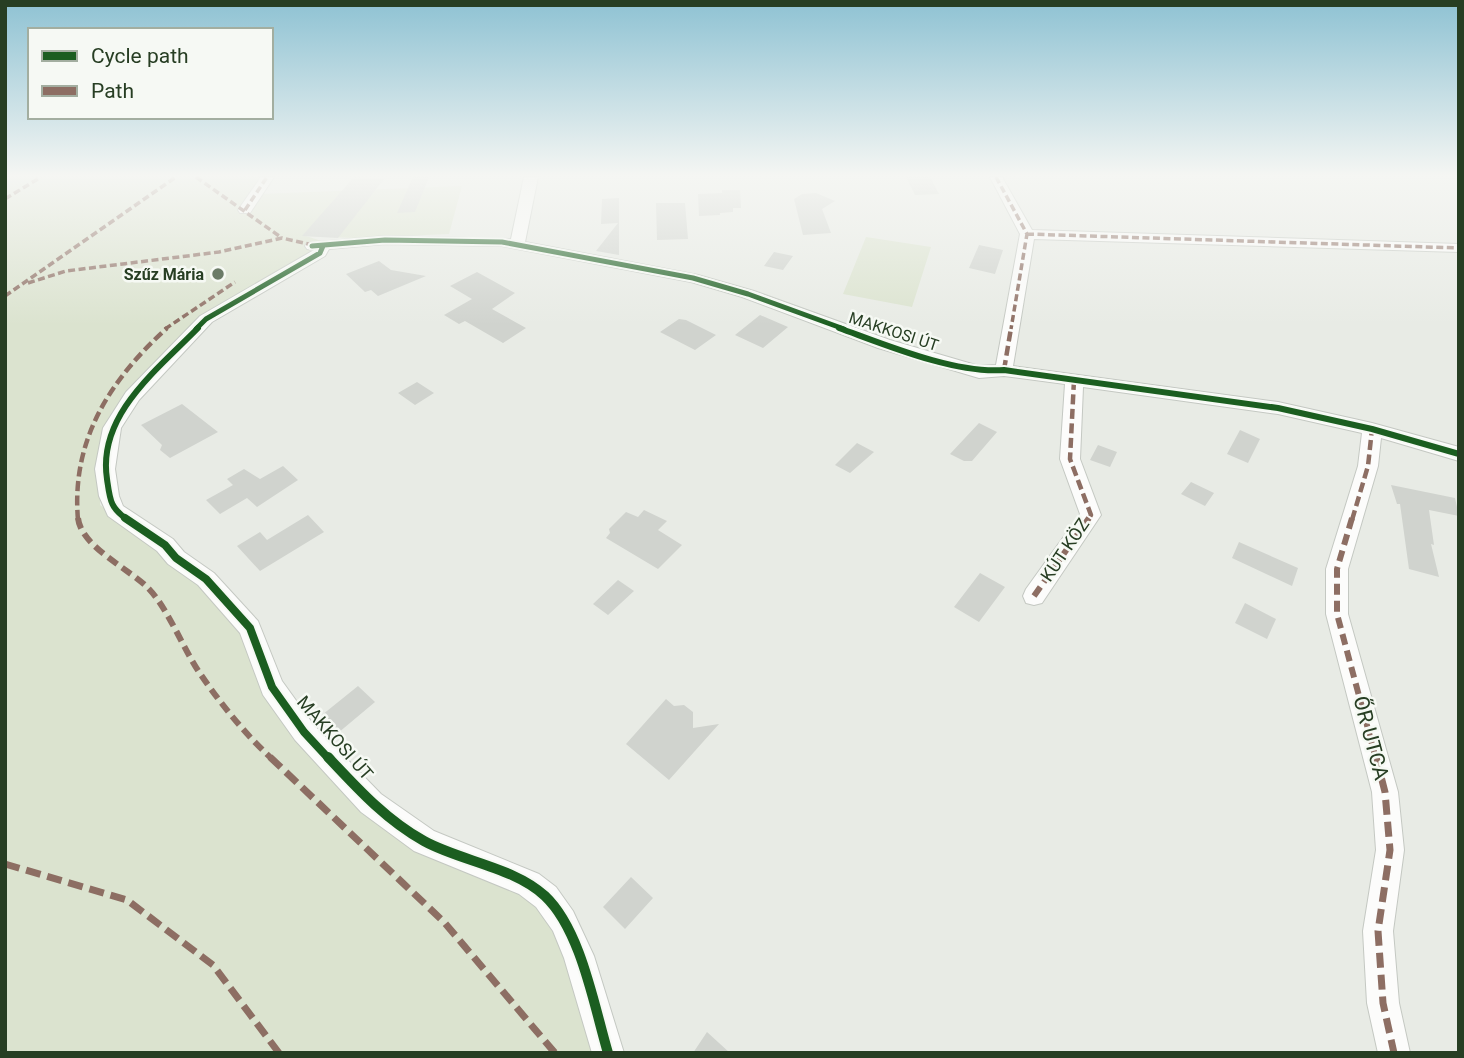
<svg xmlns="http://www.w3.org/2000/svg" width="1464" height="1058" font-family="Roboto,sans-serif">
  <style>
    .green { fill: #dbe3cf }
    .building { fill: #d0d3ce }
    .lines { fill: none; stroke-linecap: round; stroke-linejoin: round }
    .minor-casing { stroke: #c4c8c2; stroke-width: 2 }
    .minor { fill: #fcfcfb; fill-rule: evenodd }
    .quiet-far3 { stroke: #8d6e63; stroke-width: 3.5; stroke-dasharray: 7 3.5; stroke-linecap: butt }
    .quiet-far2 { stroke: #8d6e63; stroke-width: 4.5; stroke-dasharray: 10 4.5; stroke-linecap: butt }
    .quiet-far1 { stroke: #8d6e63; stroke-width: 6; stroke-dasharray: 11 6; stroke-linecap: butt }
    .quiet { stroke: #8d6e63; stroke-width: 7; stroke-dasharray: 15 7; stroke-linecap: butt }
    .cycleway-far3-casing { stroke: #f6f9f4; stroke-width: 9 }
    .cycleway-far2-casing { stroke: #f6f9f4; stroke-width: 10 }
    .cycleway-far1-casing { stroke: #f6f9f4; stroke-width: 12 }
    .cycleway-casing { stroke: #f6f9f4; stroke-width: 14 }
    .cycleway-far3 { stroke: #1b5e20; stroke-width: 5 }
    .cycleway-far2 { stroke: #1b5e20; stroke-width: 6 }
    .cycleway-far1 { stroke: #1b5e20; stroke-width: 8 }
    .cycleway { stroke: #1b5e20; stroke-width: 10 }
    .poi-dot { fill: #6b7b67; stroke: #f6f9f4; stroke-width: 2.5 }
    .labels { text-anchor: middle; stroke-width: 5; stroke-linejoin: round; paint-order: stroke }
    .far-poi-label { font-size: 16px; font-weight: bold; fill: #273e23; stroke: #f6f9f4; text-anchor: end }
    .far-street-label { font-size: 16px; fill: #273e23; stroke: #f6f9f4 }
    .street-label { font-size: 18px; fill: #273e23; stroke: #f6f9f4 }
    .near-street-label { font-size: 21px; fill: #273e23; stroke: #f6f9f4 }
  </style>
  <rect width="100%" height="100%" fill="#e8ebe5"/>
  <!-- green -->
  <path class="green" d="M5 177H270L260 194 462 186 449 234 353 238 306 236 328 243 206 313 126 395 100 455V505L196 577 242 630 349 790 538 898 571 948 602 1053H5Z
    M866 237 931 247 912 307 843 294Z"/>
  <!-- building -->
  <path class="building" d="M354 177 384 179 338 238 302 236Z
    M413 177H429L415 212 397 213Z
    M906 177H930L939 194 915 195Z
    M722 190H740L741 208H733V212L720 213V215L699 216 698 194 722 193Z
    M816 193 835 201 822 209 831 233 803 235 794 199 802 194Z
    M619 198V255L596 251 618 223 601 224 602 199Z
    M656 203H685L688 239 657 240Z
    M979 245 1003 250 995 274 969 268Z
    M774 252 793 256 783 270 764 266Z
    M379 261 391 270 426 276 378 296 371 290 365 292 346 274Z
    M477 272 515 293 492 309 526 328 503 343 465 321 459 324 444 315 472 299 450 286Z
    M760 315 788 327 763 348 735 335Z
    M679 319 686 320 716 335 695 350 660 332Z
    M417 382 434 393 415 405 398 393Z
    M182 404 218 432 170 458 160 450 162 445 141 425Z
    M979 423 997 432 972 461H964L950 454Z
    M1240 430 1260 439 1248 463 1227 454Z
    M857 443 874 452 850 473 835 465Z
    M1098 445 1117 452 1110 467 1090 460Z
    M283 466 298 480 257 507 247 498 220 514 206 500 233 485 227 479 244 469 260 479Z
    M1191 482 1214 493 1205 506 1181 494Z
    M1391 485 1455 498 1459 516 1429 510 1434 545 1431 544 1439 577 1409 569 1400 504H1397Z
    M644 510 667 521 658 530 682 545 658 569 606 538 610 533 609 529 626 512 638 517Z
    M308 515 324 532 260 571 237 546 260 532 267 540Z
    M1239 542 1298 568 1292 586 1232 558Z
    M980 573 1005 587 979 622 954 607Z
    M618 580 634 591 608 615 593 604Z
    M1245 603 1276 619 1267 639 1235 623Z
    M358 686 375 702 338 733 322 715Z
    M666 699 674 706 684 705 693 712V728L719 724 669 780 626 744Z
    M631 877 653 898 625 929 603 907Z
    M707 1032 730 1053H693Z"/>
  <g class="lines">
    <defs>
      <path id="minor" d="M261 177H274L250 213H240L238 210Z
        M524 177H538L525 242 698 275 754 291 890 340 979 366 996 365 1020 234 990 177H1002L1032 230 1459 244V252L1034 239 1013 366 1278 402 1372 423 1459 447V461L1381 438 1378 466 1348 569V614L1398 792 1404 850 1393 931 1399 1003 1410 1053H1378L1367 1003 1363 931 1376 850 1372 792 1326 614V569L1358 466 1362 433 1278 414 1083 387 1080 459 1101 515 1042 603 1034 605 1026 603 1023 596 1026 589 1080 514 1060 459 1065 384 1004 376 979 378 878 348 742 297 691 282 502 246 385 244 329 249 325 256 212 322 139 400 121 428 115 469 119 496 123 506 173 539 184 552 214 573 258 621 282 681 313 724 381 794 434 831 539 874 556 887 573 911 594 956 624 1053H592L564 958 553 931 536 907 519 894 414 851 361 812 295 740 263 695 240 633 198 585 168 564 157 551 108 516 99 496 95 469 103 428 126 392 200 316 314 250 307 249 305 246 307 243 385 236 511 239Z"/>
    </defs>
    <!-- minor casing -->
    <use href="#minor" class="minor-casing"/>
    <!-- minor -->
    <use href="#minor" class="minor"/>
    <!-- quiet-far3 -->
    <path class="quiet-far3" d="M196 177 282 238
      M996 177 1027 234 1011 329
      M5 199 41 177
      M245 210 267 177
      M1027 234 1459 248
      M28 283 66 271 219 252 282 238 317 246
      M5 296 176 177
      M165 329 235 282"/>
    <!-- quiet-far2 -->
    <path class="quiet-far2" d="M1004 370 1011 328
      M1074 380 1070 459 1091 515 1088 520
      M78 520C71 440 110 380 167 328
      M1352 520 1368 466 1372 429"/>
    <!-- quiet-far1 -->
    <path class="quiet-far1" d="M78 518C81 547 130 569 149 589 168 609 183 648 199 672 220 703 245 734 272 759
      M1352 518 1337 569V614L1376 759
      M1034 596 1089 518"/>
    <!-- quiet -->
    <path class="quiet" d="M270 757 444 922 555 1053
      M1376 757 1385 792 1390 850 1378 931 1383 1003 1394 1053
      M5 864 127 900 213 965 279 1053"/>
    <defs>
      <path id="cycleway-far3" d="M312 246 385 240 502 242 693 278 748 294 844 329
        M196 329 206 319 320 253 323 246"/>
      <path id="cycleway-far2" d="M839 328C886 345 955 374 1004 370L1278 408 1372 429 1459 454
        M128 520C110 508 110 500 107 479 97 415 158 369 198 328"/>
      <path id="cycleway-far1" d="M125 518 165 545 176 558 206 579 250 628 272 687 304 732 329 759"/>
      <path id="cycleway" d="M328 757C357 788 386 820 424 841 460 861 514 867 545 896 581 930 594 1006 608 1053"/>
    </defs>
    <!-- cycleway-far3 casing -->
    <use href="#cycleway-far3" class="cycleway-far3-casing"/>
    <!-- cycleway-far2 casing -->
    <use href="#cycleway-far2" class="cycleway-far2-casing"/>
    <!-- cycleway-far1 casing -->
    <use href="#cycleway-far1" class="cycleway-far1-casing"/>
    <!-- cycleway casing -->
    <use href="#cycleway" class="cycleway-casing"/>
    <!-- cycleway-far3 -->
    <use href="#cycleway-far3" class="cycleway-far3"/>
    <!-- cycleway-far2 -->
    <use href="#cycleway-far2" class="cycleway-far2"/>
    <!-- cycleway-far1 -->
    <use href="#cycleway-far1" class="cycleway-far1"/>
    <!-- cycleway -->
    <use href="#cycleway" class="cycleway"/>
  </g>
  <!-- sky -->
  <linearGradient id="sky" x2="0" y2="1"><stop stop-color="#8ec2d3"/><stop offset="0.54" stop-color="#f5f6f3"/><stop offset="1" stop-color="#f5f6f3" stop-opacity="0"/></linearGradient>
  <rect width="1464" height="325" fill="url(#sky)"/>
  <!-- markers -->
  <circle class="poi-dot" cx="218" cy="274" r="7"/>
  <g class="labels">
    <!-- far-poi labels -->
    <g class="far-poi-label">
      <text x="204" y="280">Szűz Mária</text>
    </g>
    <!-- far-street labels -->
    <g class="far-street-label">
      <text transform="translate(894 331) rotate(18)" y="6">MAKKOSI ÚT</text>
    </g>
    <!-- street labels -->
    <g class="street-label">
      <text transform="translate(1065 550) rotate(-56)" y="6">KÚT KÖZ</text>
      <text transform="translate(335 738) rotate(49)" y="6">MAKKOSI ÚT</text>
    </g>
    <!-- near-street labels -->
    <g class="near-street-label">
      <text transform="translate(1371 738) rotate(75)" y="7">ŐR UTCA</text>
    </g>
  </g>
  <!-- border -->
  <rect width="1464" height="1058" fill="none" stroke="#273e23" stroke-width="14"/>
  <!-- legend -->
  <rect x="28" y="28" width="245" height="91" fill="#f6f9f4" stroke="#a3aea0" stroke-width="2"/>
  <rect x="42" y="51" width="35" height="10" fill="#1b5e20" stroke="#a3aea0" stroke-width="2"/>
  <text x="91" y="63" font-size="21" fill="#273e23">Cycle path</text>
  <rect x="42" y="86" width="35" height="10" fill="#8d6e63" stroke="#a3aea0" stroke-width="2"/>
  <text x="91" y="98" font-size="21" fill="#273e23">Path</text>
</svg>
